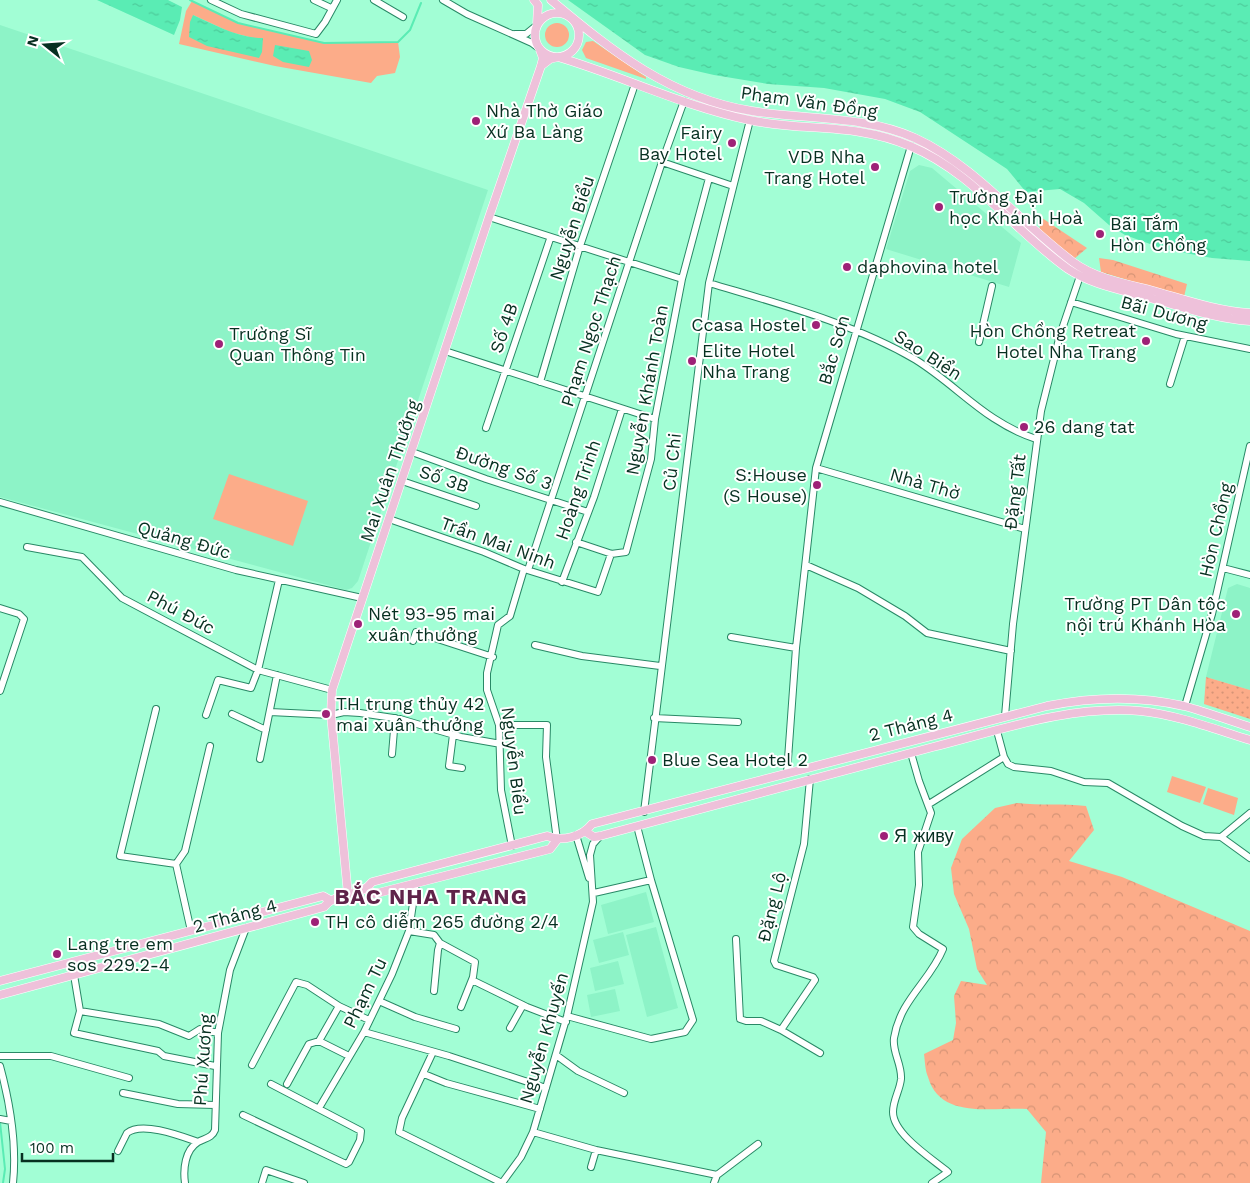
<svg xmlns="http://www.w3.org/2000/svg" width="1250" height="1183" font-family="'Work Sans',sans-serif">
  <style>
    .built { fill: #8df3c7 }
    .grass { fill: #fcac89; fill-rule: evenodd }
    .forest { fill: url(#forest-crowns) }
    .park { fill: url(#park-dots) }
    .water { fill: url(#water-ripples) }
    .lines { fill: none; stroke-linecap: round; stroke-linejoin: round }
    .stream { stroke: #5aecb4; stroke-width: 2 }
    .minor-casing { stroke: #298966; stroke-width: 8 }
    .major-casing { stroke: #fff; stroke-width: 9 }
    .minor { stroke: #fff; stroke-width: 6 }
    .major { stroke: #eec1da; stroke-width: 8 }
    .poi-dot { fill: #9e2177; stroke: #fff; stroke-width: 2 }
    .labels { text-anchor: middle; stroke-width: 4; stroke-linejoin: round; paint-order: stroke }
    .street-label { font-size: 18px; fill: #073021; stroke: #fff }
    .poi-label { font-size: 18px; fill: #073021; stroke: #fff; text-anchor: start }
    .district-label { font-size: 22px; font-weight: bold; letter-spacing: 1px; fill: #5f2349; stroke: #fff }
  </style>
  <defs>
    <pattern id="forest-crowns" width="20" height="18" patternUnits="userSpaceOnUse" patternTransform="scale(1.25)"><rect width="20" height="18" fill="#fcac89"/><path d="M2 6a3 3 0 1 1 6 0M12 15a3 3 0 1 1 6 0" fill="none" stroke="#d69476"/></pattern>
    <pattern id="park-dots" width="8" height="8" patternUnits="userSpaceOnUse" patternTransform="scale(1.25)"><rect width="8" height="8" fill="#fcac89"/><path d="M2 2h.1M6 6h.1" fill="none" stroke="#d69476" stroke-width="1.8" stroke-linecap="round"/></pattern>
    <pattern id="water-ripples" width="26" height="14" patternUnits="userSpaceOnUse" patternTransform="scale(1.25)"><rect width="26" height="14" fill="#5aecb4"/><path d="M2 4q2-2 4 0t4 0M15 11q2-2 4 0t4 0" fill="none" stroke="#4dcb9a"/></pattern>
  </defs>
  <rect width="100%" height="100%" fill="#a2fed5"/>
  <!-- built -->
  <path class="built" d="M0 25 488 190 358 581 352 588 346 590 0 497Z
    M919 165 932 168 1021 243 1009 287 886 249 910 171Z
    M1237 584 1250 588V690L1206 677 1228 588Z
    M646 892 654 922 608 934 601 905Z
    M656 927 678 1008 647 1017 626 935Z
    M623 932 629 955 599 963 593 940Z
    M618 961 624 984 595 991 590 968Z
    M615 989 620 1011 591 1017 587 995Z"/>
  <!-- grass -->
  <path class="grass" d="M192 1 238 23 324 43 398 42 400 57 395 73 377 76 371 83 275 66 179 44 186 11ZM193 15 230 32 253 38 259 57 232 51Z
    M545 35a12 12 0 1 1 24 0a12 12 0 1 1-24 0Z
    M593 41 646 77V79L586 58 582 50 586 42Z
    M229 474 308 501 293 546 213 519Z
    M1172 776 1206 787 1200 803 1167 792Z
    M1208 788 1238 798 1234 815 1203 804Z"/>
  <!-- forest -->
  <path class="forest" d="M1042 218 1087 248 1074 259 1039 230Z
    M1099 258 1113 260 1187 284 1184 297 1101 272Z
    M1017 803C1040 806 1063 803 1086 806L1094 830 1069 861 1122 877 1250 931V1183H1041L1046 1132 1027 1109C993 1107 940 1120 928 1077 925 1070 925 1061 924 1054L953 1040 956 1023 954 996 961 981 987 985 977 969 969 929 954 894 951 868 962 839 995 808Z"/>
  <!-- park -->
  <path class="park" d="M1206 677 1250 690V719L1204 704Z"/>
  <!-- water -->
  <path class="water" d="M97 0H168L182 7 180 20 174 35Z
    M568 0H1250V261L1212 258 1164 249 1125 235 1109 225 1084 203 1060 189 1026 192 1007 169 920 112 885 99 824 88 768 84 714 75 679 67 645 55Z
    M193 15C215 25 238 38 263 38L262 52 259 58 207 46 189 37 190 22Z
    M275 45 309 51 312 60 309 67 283 62 273 56Z"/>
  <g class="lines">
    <!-- stream -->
    <path class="stream" d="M190 0 238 23 324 43 398 42 410 30 421 3
      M0 1122 5 1169 3 1183"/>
    <defs>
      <path id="minor" d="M211 0 241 14 316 34 325 22 337 0
        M314 0 331 8
        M374 0 403 17
        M443 0 467 14 532 43 540 49
        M515 34H526L537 25
        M662 162 733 186
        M489 217 682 279
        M709 283C779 304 853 323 916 360 959 387 985 422 1036 439
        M1071 302 1176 334 1250 349
        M979 342 992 286
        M445 351 655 419
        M540 382 580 246 635 84
        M1170 384 1185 336
        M486 428 550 239
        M412 452 486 479 588 512
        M816 468 1025 529
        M402 481 476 506
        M0 502 236 570 362 598
        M389 519 484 552 524 569 598 592 611 554 626 552 651 459 655 419 682 279 709 178
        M576 542 612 554
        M27 547 82 557 122 598 258 670 332 690
        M806 565 858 588 905 616 927 633 1011 651
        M1223 568 1250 575
        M528 570 662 162 684 101
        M562 582 594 497 622 409
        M0 608 19 614 24 619 0 691
        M731 637 796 648
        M413 641 416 632 493 657
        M535 645 582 656 660 666
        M1185 706 1212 614 1250 446
        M156 709 120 856 176 864 191 931
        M270 712 331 715 344 712 360 713 400 719 461 737 501 744
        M232 714 266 730
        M206 715 218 680 251 688 258 670 279 580
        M1005 716 1013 624 1041 411 1060 335 1080 276
        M654 718 738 722
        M499 725H547L546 757 557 840
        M997 731 1004 757 1008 764 1014 767 1051 771 1084 782 1108 783 1182 826 1204 836 1221 837 1250 813
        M453 735 449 766 462 768
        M911 753 919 781 931 813 918 852 919 885 913 927 919 934 943 949C930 981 900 1000 894 1038 892 1052 902 1064 901 1079 900 1090 893 1100 893 1112 893 1134 931 1158 948 1172L932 1183
        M392 754 395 718
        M260 759 277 675
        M787 773 796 648 816 468 911 146
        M929 804 1004 757
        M644 812 709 283 750 120
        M637 826 651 880
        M576 835 589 878
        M1221 837 1250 858
        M512 846 501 790 499 725 487 690V673L498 625 510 616 524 569
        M176 864 185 851 210 746
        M409 931 434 935 440 943 475 962 473 977 461 1007
        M736 939 740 1019 746 1021H761L781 1030 815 980 813 977 776 965 774 961 804 844 810 779
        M74 975 80 1011 74 1033 158 1051 164 1056 215 1066
        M472 980 527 1007 566 1022
        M434 991 438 950 440 943
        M379 1001 415 1017 456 1029
        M339 1006 319 1041 349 1056
        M80 1011 159 1024 189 1036 200 1029 218 1033
        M567 1016 651 1039 685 1032 693 1020 651 880 594 893
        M510 1028 523 1005
        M781 1030 820 1053
        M364 1032 449 1056 546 1088
        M433 1052 402 1118 399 1132 502 1183
        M556 1055 578 1071 624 1093
        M0 1056H51L129 1078
        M252 1065 296 982 307 985 339 1006 369 1020
        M0 1066C10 1103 17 1145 13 1183
        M424 1074 446 1083 540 1109
        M287 1084 309 1044 319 1041
        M123 1093 178 1104 215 1105
        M319 1108 364 1032 392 974 409 931 416 883
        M243 1115 346 1164 349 1162 360 1140 361 1131 271 1084
        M0 1119 11 1121
        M533 1132 596 1150 717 1175 714 1183
        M118 1151 127 1133C142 1121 181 1136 198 1142
        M591 1167 596 1150
        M717 1175 758 1144
        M185 1183C183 1169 185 1150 198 1142 205 1138 212 1138 215 1130L218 1033 230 970 246 928
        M262 1183 266 1170 304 1183
        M502 1183 521 1157 533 1132 567 1016 593 902 590 855 593 844 600 836"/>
      <path id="major" d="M534 0 538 5 537 24
        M551 0C612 51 670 98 752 111 807 120 863 115 915 138 976 166 1019 222 1073 262 1096 279 1127 284 1154 291 1186 300 1217 311 1250 313
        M535 35a22 22 0 1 1 44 0a22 22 0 1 1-44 0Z
        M541 66 550 59 558 57C622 76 683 106 749 120 805 132 853 122 910 146 973 172 1013 230 1068 269 1092 285 1123 290 1150 298 1183 307 1216 319 1250 321
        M586 832 594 837 600 836C711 806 822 776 933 747 1000 730 1070 705 1140 711 1178 715 1214 729 1250 740
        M367 890 374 894 550 849 557 840
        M348 895 331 715 332 690 489 217 541 66 543 58 540 50
        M0 981 323 896 330 900
        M0 995 324 907C336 891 361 898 372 882L547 836C562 842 582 837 592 824L1047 706C1092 697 1140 696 1184 706 1206 712 1228 720 1250 727"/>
    </defs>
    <!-- minor casing -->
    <use href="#minor" class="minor-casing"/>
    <!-- major casing -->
    <use href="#major" class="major-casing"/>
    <!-- minor -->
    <use href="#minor" class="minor"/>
    <!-- major -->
    <use href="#major" class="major"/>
  </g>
  <!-- markers -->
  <g class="poi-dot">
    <circle cx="476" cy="121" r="5"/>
    <circle cx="732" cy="143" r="5"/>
    <circle cx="875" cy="167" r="5"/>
    <circle cx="939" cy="207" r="5"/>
    <circle cx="1100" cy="234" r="5"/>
    <circle cx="847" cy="267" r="5"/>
    <circle cx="816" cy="325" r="5"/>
    <circle cx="1146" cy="341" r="5"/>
    <circle cx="219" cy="344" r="5"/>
    <circle cx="692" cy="361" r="5"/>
    <circle cx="1024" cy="427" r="5"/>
    <circle cx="817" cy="485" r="5"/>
    <circle cx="1236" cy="614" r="5"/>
    <circle cx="358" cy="624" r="5"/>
    <circle cx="326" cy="714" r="5"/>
    <circle cx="652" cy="760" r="5"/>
    <circle cx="884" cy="836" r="5"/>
    <circle cx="315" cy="922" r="5"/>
    <circle cx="57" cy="954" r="5"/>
  </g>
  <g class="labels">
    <!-- street labels -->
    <g class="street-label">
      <text transform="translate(809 102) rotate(8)" y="6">Phạm Văn Đồng</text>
      <text transform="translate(572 228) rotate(-72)" y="6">Nguyễn Biểu</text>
      <text transform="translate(1164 313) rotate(15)" y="6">Bãi Dương</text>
      <text transform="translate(504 328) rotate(-71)" y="6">Số 4B</text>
      <text transform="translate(591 331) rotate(-72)" y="6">Phạm Ngọc Thạch</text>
      <text transform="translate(834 350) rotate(-74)" y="6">Bắc Sơn</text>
      <text transform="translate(928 355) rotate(33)" y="6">Sao Biển</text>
      <text transform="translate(647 390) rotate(-80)" y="6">Nguyễn Khánh Toàn</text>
      <text transform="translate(672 462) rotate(-84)" y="6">Củ Chi</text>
      <text transform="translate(504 468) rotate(19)" y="6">Đường Số 3</text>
      <text transform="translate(390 471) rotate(-71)" y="6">Mai Xuân Thưởng</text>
      <text transform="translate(444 479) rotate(19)" y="6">Số 3B</text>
      <text transform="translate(925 484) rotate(16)" y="6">Nhà Thờ</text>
      <text transform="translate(578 490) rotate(-71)" y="6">Hoàng Trinh</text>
      <text transform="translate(1015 492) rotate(-83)" y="6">Đặng Tất</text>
      <text transform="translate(1216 530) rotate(-77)" y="6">Hòn Chồng</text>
      <text transform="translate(184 540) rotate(16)" y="6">Quảng Đức</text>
      <text transform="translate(498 543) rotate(20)" y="6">Trần Mai Ninh</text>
      <text transform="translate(181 612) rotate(28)" y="6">Phú Đức</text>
      <text transform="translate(911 725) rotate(-14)" y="6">2 Tháng 4</text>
      <text transform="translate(514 761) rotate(83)" y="6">Nguyễn Biểu</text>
      <text transform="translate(772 907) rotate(-76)" y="6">Đặng Lộ</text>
      <text transform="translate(235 916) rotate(-15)" y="6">2 Tháng 4</text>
      <text transform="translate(365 993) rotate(-64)" y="6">Phạm Tu</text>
      <text transform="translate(544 1038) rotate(-74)" y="6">Nguyễn Khuyến</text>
      <text transform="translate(203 1060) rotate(-86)" y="6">Phú Xương</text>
    </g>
    <!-- poi labels -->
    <g class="poi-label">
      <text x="486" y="117">Nhà Thờ Giáo<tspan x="486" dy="21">Xứ Ba Làng</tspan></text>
      <text x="722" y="139" text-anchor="end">Fairy<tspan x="722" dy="21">Bay Hotel</tspan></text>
      <text x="865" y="163" text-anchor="end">VDB Nha<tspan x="865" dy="21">Trang Hotel</tspan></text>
      <text x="949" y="203">Trường Đại<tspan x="949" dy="21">học Khánh Hoà</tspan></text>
      <text x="1110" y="230">Bãi Tắm<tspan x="1110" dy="21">Hòn Chồng</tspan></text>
      <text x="857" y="273">daphovina hotel</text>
      <text x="806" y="331" text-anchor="end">Ccasa Hostel</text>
      <text x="1136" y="337" text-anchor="end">Hòn Chồng Retreat<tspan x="1136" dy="21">Hotel Nha Trang</tspan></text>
      <text x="229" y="340">Trường Sĩ<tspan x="229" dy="21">Quan Thông Tin</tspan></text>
      <text x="702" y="357">Elite Hotel<tspan x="702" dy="21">Nha Trang</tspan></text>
      <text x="1034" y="433">26 dang tat</text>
      <text x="807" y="481" text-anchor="end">S:House<tspan x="807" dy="21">(S House)</tspan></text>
      <text x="1226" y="610" text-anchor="end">Trường PT Dân tộc<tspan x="1226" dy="21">nội trú Khánh Hòa</tspan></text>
      <text x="368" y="620">Nét 93-95 mai<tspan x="368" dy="21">xuân thưởng</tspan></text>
      <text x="336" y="710">TH trung thủy 42<tspan x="336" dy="21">mai xuân thưởng</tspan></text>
      <text x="662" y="766">Blue Sea Hotel 2</text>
      <text x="894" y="842">Я живу</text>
      <text x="325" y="928">TH cô diễm 265 đường 2/4</text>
      <text x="67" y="950">Lang tre em<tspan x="67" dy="21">sos 229.2-4</tspan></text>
    </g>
    <!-- district labels -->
    <g class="district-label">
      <text x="431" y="904">BẮC NHA TRANG</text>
    </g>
  </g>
  <!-- north arrow -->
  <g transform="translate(45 45) rotate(287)" stroke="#ffffff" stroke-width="4" paint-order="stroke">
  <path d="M0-4L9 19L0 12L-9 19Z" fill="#073021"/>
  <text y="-8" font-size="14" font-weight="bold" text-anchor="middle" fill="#073021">N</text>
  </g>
  <!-- scale -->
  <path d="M22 1153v8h91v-8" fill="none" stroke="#073021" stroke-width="2.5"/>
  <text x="30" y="1153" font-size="15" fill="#073021" stroke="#ffffff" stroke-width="4" paint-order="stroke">100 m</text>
</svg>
